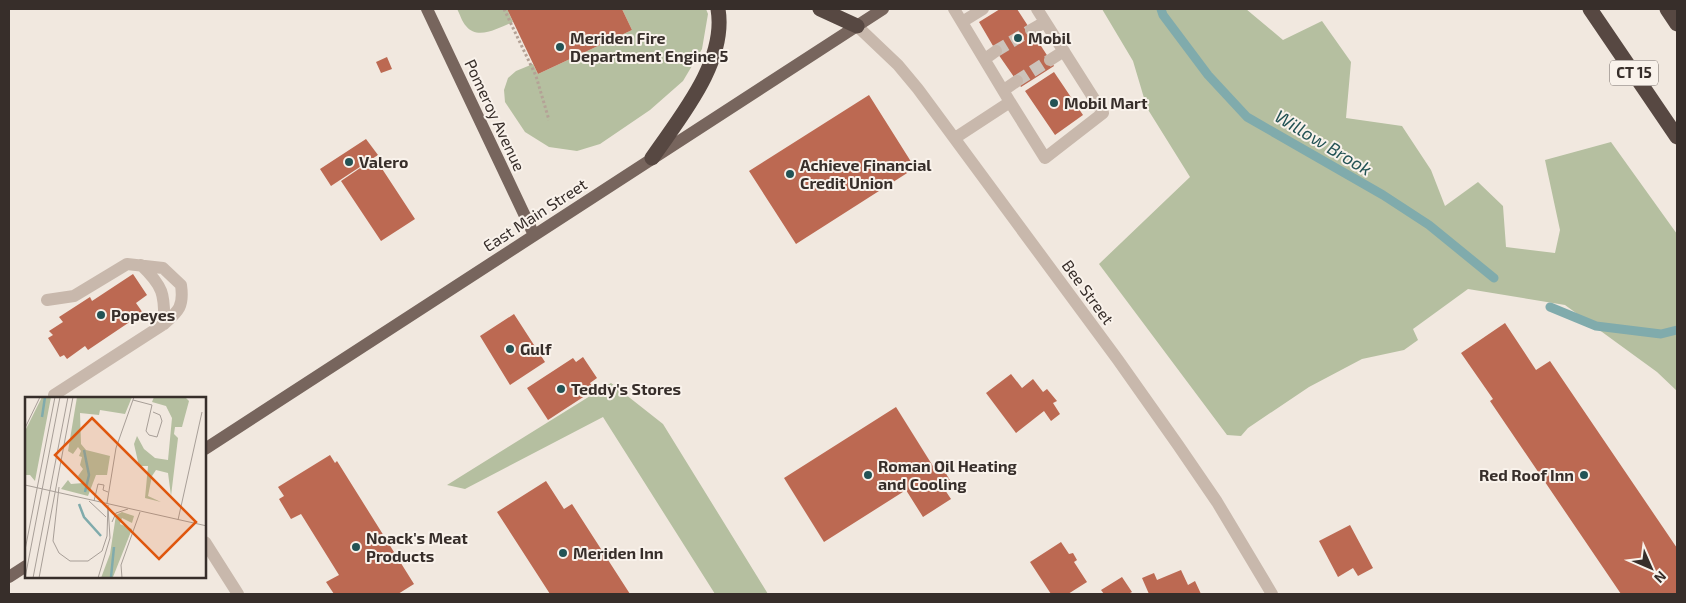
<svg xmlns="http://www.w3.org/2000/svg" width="1686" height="603" font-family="'Exo 2',sans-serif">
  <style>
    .green { fill: #b5bfa0 }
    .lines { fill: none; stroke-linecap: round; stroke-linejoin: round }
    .stream { stroke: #80abac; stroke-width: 9 }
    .building { fill: #bc6952 }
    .minor-tunnel { stroke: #ccc3bb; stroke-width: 12; stroke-dasharray: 12 6; stroke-linecap: butt }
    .path { stroke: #b4a296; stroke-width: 3; stroke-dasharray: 2.5 2.5; stroke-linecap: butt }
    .minor { stroke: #c8b8ac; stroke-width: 12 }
    .major { stroke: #77655d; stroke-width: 12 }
    .highway { stroke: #574842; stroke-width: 15 }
    .poi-dot { fill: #235355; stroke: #f9f2eb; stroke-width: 2 }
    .labels { text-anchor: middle; stroke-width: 4; stroke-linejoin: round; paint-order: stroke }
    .shield { fill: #f9f2eb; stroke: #716964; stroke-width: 1 }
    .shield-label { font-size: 15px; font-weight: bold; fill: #372e2a }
    .poi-label { font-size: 16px; font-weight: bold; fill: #372e2a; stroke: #f9f2eb; text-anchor: start }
    .street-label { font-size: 16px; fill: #372e2a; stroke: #f9f2eb }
    .water-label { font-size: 18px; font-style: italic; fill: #235355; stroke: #f9f2eb }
    .inset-river { fill: none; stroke: #80abac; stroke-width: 2.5 }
    .inset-road { fill: none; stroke: #a79e97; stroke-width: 1 }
    .view { fill: #df570e; fill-opacity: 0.15; stroke: #df570e; stroke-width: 2.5 }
    .inset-edge { fill: none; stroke: #372e2a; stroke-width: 2.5 }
  </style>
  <rect width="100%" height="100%" fill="#f1e8df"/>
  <!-- green -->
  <path class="green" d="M457 9H507L513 22C500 27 478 41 466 26 462 22 460 14 457 9Z
    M622 9H706L708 14 702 49 683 81 650 110 600 144 577 151 549 147 525 132 505 102 504 90 508 78 516 71 533 64 538 74 632 30Z
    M1102 9H1246L1283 40 1322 21 1351 62 1346 118 1402 126 1431 170 1445 206 1478 182 1503 206 1506 247 1555 253 1560 230 1545 160 1611 142 1677 234V391L1657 372 1565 305 1468 289 1413 329 1418 340 1404 350 1362 359 1309 387 1248 428 1241 436 1227 435 1099 264 1190 177 1147 108 1133 61Z
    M611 383 663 424 768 594H715L603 417 465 489 447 485Z"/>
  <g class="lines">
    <!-- stream -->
    <path class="stream" d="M1161 9 1163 15 1208 75 1247 117 1383 195 1429 225 1494 278
      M1550 307 1596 326 1661 334 1677 330"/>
  </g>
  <!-- building -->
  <path class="building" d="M507 9H622L632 30 538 74Z
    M1000 9H1017L1054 66 1021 87 996 51 979 22Z
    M387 57 392 69 381 73 376 62Z
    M1054 72 1083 115 1055 135 1025 91Z
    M869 95 915 168 796 244 749 171Z
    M366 139 378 155 331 186 320 169Z
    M375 158 415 219 381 241 341 181Z
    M133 274 147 295 136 303 143 313 88 350 85 346 67 359 64 355 60 357 48 338 53 335 49 331 63 322 59 317 90 297 92 301Z
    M514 314 545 362 510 385 480 336Z
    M1505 323 1536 370 1550 361 1677 548V594H1621L1490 401 1493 399 1461 353Z
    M583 357 597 378 590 383 594 390 548 420 527 388 573 358 576 362Z
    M1011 374 1022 388 1033 379 1043 392 1047 389 1057 401 1053 403 1060 414 1051 421 1044 411 1016 433 986 393Z
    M896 407 936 471 942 467 951 482 943 487 951 499 923 517 906 490 824 542 784 478Z
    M330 455 335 463 337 461 414 584 398 594H334L326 582 339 575 301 514 291 519 279 499 284 496 278 487Z
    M546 481 564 509 572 504 630 594H550L497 512Z
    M1350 525 1373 568 1358 576 1353 568 1338 577 1319 541Z
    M1061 542 1069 554 1073 553 1077 560 1074 562 1087 582 1068 594H1051L1030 562Z
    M1181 570 1188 585 1195 581 1201 594H1149L1142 578 1154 573 1157 580Z
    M1122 577 1132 592 1128 594H1104L1101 590Z"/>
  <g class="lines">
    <!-- minor-tunnel -->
    <path class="minor-tunnel" d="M996 51 1031 30
      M1017 81 1050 60"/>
    <!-- path -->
    <path class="path" d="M504 9 536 76 549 120"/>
    <!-- minor -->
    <path class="minor" d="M954 9 1010 102
      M962 22 983 9
      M857 26 898 65 918 89 1118 360 1178 445 1217 502 1272 594
      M1031 30 1045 22
      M985 59 996 51
      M1050 60 1064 51
      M1004 90 1017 81
      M955 138 1010 102 1045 158 1103 113 1037 9
      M141 265C163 286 165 294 164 324
      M47 300 74 296 127 264 163 268 181 285C184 306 179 311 164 324L54 395
      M205 542 238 594"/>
    <!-- major -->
    <path class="major" d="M427 9 534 235
      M205 449 883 9
      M9 577 26 566"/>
    <!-- highway -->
    <path class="highway" d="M820 9 857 26
      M1590 9 1677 137
      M1667 9 1677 24
      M652 158C680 117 727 62 718 9"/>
  </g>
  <!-- markers -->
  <g class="poi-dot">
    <circle cx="1018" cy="38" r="5"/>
    <circle cx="560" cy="47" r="5"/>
    <circle cx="1054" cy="103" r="5"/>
    <circle cx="349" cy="162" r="5"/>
    <circle cx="790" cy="174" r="5"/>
    <circle cx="101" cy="315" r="5"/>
    <circle cx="510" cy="349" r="5"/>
    <circle cx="561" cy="389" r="5"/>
    <circle cx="868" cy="475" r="5"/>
    <circle cx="1584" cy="475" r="5"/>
    <circle cx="356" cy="547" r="5"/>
    <circle cx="563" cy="553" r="5"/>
  </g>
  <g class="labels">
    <!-- shield labels -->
    <rect class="shield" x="1610" y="60.5" width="48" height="25" rx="4"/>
    <g class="shield-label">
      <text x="1634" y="78">CT 15</text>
    </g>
    <!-- poi labels -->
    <g class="poi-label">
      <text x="570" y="44">Meriden Fire<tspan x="570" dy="18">Department Engine 5</tspan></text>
      <text x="1028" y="44">Mobil</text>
      <text x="1064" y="109">Mobil Mart</text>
      <text x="359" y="168">Valero</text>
      <text x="800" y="171">Achieve Financial<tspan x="800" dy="18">Credit Union</tspan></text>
      <text x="111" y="321">Popeyes</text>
      <text x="520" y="355">Gulf</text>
      <text x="571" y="395">Teddy's Stores</text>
      <text x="878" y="472">Roman Oil Heating<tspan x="878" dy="18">and Cooling</tspan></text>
      <text x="1574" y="481" text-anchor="end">Red Roof Inn</text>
      <text x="366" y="544">Noack's Meat<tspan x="366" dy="18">Products</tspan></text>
      <text x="573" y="559">Meriden Inn</text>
    </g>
    <!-- street labels -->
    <g class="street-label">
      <text transform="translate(495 115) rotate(65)" y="6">Pomeroy Avenue</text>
      <text transform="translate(535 215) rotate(-33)" y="6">East Main Street</text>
      <text transform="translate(1088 292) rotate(54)" y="6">Bee Street</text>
    </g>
    <!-- water labels -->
    <g class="water-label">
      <text transform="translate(1323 143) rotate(31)" y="6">Willow Brook</text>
    </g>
  </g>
  <!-- overview -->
  <g transform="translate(25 397)">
    <rect width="181" height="181" fill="#f1e8df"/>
    <path d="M17 0H26L10 84 5 78H0V34ZM52 0H107L100 17 75 13 74 18 55 16 56 47 61 53 85 59 82 78H71L63 99 36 92 43 83 46 87 58 86 53 79 58 72 55 68 57 60 54 59 56 54 53 50 48 57 43 54ZM129 0H160L164 4 157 30H150L149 37 153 41 146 99 143 76 131 73 127 79 123 99 136 105 120 101 123 69H114L109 47 112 39 119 52 130 61 143 63 147 21 141 9 127 5ZM97 115 109 119 107 126 97 121 95 127 107 132 88 180 76 181 85 157 91 118Z" fill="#b5bfa0"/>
    <path class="inset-river" d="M17 20 20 0M59 53 64 78 60 95M54 107 59 120 76 139M86 180 89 150"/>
    <path class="inset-road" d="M108 3 127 8 121 34 124 38 132 40 137 24 135 18 128 15M0 31 15 0M0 88 182 129M34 90 28 144 34 156 45 164H63L77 154 82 139 83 108M64 104 81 120M69 104 73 87 79 88 78 93 83 95M82 106 91 51 109 0M153 123 177 15M87 125 91 116 103 112M0 153 30 0M0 181 35 0M8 181 43 0M14 181 48 0M73 181 85 141 83 110M97 181 96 168 115 115"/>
    <path class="view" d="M67 21 171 125 134 162 30 58Z"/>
    <rect width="181" height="181" class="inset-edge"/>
  </g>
  <!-- border -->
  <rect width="1686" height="603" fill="none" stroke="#372e2a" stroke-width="20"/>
  <!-- north arrow -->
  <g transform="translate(1651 568) rotate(135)" stroke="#f9f2eb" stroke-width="4" paint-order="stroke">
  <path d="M0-4L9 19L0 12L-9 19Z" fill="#372e2a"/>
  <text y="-8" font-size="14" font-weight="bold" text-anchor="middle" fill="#372e2a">N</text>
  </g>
</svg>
